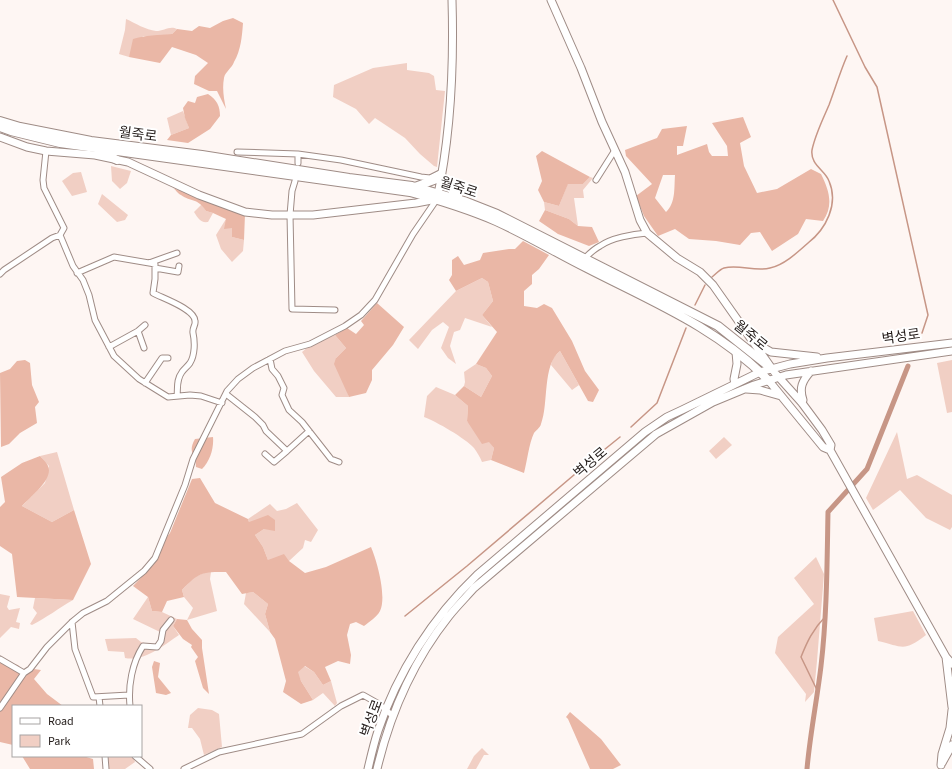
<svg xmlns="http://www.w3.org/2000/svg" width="952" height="769" font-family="'Source Sans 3','Noto Sans KR',sans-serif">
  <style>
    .green { fill: #f1cfc4 }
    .forest { fill: #eab7a6; fill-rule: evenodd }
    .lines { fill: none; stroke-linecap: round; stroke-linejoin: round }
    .stream { stroke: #c79686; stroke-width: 1.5 }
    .canal { stroke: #c79686; stroke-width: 5 }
    .street-casing { stroke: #9f8c86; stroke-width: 7 }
    .secondary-casing { stroke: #9f8c86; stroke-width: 9 }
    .primary-casing { stroke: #9f8c86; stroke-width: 10 }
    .street { stroke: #fff; stroke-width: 5 }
    .secondary { stroke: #fff; stroke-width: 7 }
    .primary { stroke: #fff; stroke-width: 8 }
    .labels { text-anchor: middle; stroke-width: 4; stroke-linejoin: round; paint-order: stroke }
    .street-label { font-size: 14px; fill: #231c1a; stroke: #fff }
  </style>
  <rect width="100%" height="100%" fill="#fef6f3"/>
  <!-- green -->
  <path class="green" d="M126 19C135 23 146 30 156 31 164 31 170 25 177 29L172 34 148 37 143 36 129 57 119 54 125 30Z
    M407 63V70L429 73 434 76 436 90 445 91 437 167 434 166 420 154 405 138 375 118 369 124 356 109 333 97 334 85 373 68Z
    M183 111 189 128 171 135 167 118Z
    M111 166 131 171 127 183 120 189 112 181Z
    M81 172 87 192 72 196 62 181 73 173Z
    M590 177 593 178 583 190 584 198H574L578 226 569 219 545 210 544 202 559 206 568 183 583 184Z
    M102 194 128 215 125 220 117 222 98 204Z
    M202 204 206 211 213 213 208 222C200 223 198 218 194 212Z
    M226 219 232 228V237L244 240 243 251 232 262 221 249 216 235Z
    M482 278 488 282 493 301 482 315 492 327 465 318 460 330 454 332 450 346 456 364 448 358 441 348 449 327 443 322 432 330 418 349 409 340 456 291Z
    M335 335 346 348 336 358 349 397H336L314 371 302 352 308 347Z
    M560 351 579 385 572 390 551 365 553 358Z
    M952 360V412L947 413 937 363Z
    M476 364 486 368 492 376 481 397 464 386 465 382 464 372Z
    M436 387 455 395 468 406 467 421 490 442 494 448 491 460 482 462C480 457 477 452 474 448 465 438 437 422 424 417L427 396Z
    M897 432 907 479 917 475 952 495V527L950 530 926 518 900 490 873 510 866 498Z
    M724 437 732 445 716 459 709 451Z
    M57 452 74 510 52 522 22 506 45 483 49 466 40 456Z
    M297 503 318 530 311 542 305 540 303 548 289 561 268 560 263 547 255 535 264 529 249 522 248 519 270 504 277 511 286 509Z
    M816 557 824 574 817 661 814 692 805 702 806 694 775 653 778 637 814 604 794 578Z
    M206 572H211L210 579 217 611 187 620 193 608 184 597 182 590 194 577Z
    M253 592 268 604 265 614 270 632 244 604 246 593Z
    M0 594 10 596 7 607 9 610 20 608 16 622 20 623 19 629 11 627 0 638Z
    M148 597 152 611 162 612 177 619 173 626 179 635C164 645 144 662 125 658L124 652 108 651 105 639 136 638 141 642 156 646 160 639V632L133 619Z
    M35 598 73 600C59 608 46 618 32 625L30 624 37 613 33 608Z
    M913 611 926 635C904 652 903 647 878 641L874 618Z
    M304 666 314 672 323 685 331 681 337 703 335 706 323 693 313 700 301 681 297 672Z
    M198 708 212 710 219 714 222 747 204 755 200 739 192 728H188L190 715Z
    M482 748 489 755H484L476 769H467L474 756Z
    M108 756H133L135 762 125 769H109Z"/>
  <!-- forest -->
  <path class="forest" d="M233 18 243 23C242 36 241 50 234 62 232 68 225 72 224 78 222 89 224 99 226 109L217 91H209L194 84 195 76 208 63 196 55 172 47 160 63 129 57 133 39C145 35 159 35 172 34L177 29 192 31 199 26 210 28 223 21Z
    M208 94C217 100 220 106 220 116L210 129 188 143 167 140 171 135 189 128 185 118 183 108 188 101 195 103 197 97Z
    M743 117 751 137 740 143 744 166 757 193 777 189 811 169 821 174C829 190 834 205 823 221L806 219 798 234 772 251 760 232 751 233 740 245 716 241 689 239 675 229 658 236 644 216 636 196 652 184 626 156 625 150 657 138 662 129 687 126 683 146H677V155L707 144 709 152 712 156H728L727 146 712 123ZM663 175H675C674 187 676 203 666 212L655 198Z
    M542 151 590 177 583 184H568L559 206 544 202 538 190 542 181 536 156Z
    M173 188 245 214 244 240 232 237V228L224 229 226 219 213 213 206 211C198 198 191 202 181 195 178 194 176 190 173 188Z
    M545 210 569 219 578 226 592 227 599 242 589 246 558 234 539 221Z
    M523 241 549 255 539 269 532 275V284L524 291V306L537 308 544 304 552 308 572 341 585 371 599 390 593 402 588 401 560 351C542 365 549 403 541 424 540 428 536 430 534 433 529 443 527 462 524 473L491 460 494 448 489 442 482 444 467 421 468 406 455 395 464 386 481 397 492 376 486 368 476 364 497 332 482 315 493 301 488 282 482 278 456 291 449 280 452 275V260L458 256 464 265 480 260 483 253 509 249H515Z
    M377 303 404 327 393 345 372 370V380L366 393 349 397 334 364 336 358 346 348 335 335 347 328 356 334 364 325 361 321Z
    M25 360 30 363 32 385 39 402 35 407 37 423 20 433 9 444 1 447 0 373 10 369 17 361Z
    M213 437C214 448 210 461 202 469L196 467C196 454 187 453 195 439Z
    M40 456C43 459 47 463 48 466 54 479 30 497 22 506L52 522 74 510 91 564 73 600 17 597 12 554 0 546V507L5 502 1 477 22 463Z
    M200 478 215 503 248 519 249 522 268 515 275 520V531L264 529 255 535 263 547 268 560 284 554 289 561 305 573 326 567 371 547C377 561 387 597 380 611 377 617 369 622 364 626L356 622 350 624 347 635 351 655 350 664 338 661 325 667 331 681 323 685 314 672 305 666 298 672 301 681 313 700 301 704 283 692 286 681 280 658 275 639 270 632 265 614 268 604 253 592 242 594 226 572C202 572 199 572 182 590L184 597 167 601 162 612 152 611 148 597 133 586 154 564 161 544 170 533 192 479Z
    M177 619 187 620 192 629 202 640V648L209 694 203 688 195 661 198 657 191 647 192 645 183 639 173 626Z
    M0 661 18 665 26 674 34 669 41 670 34 679 47 694 63 706H13V745L0 742Z
    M154 661 160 663 158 677 171 693 166 695 156 693 152 667Z
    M570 712 601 739 621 765 613 769H590L568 719 566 717Z
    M22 756H83L93 759 94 769H30Z"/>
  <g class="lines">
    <!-- stream -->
    <path class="stream" d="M833 0 865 67 877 87 928 315 922 333
      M712 277C716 274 720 269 724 268 739 264 755 272 770 268 784 265 798 252 808 243 826 229 839 204 829 181 825 170 810 165 812 150 815 135 823 119 829 105 835 89 840 72 847 56
      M695 305 705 285
      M631 427 657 403 686 328
      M594 458 620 437
      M405 616 467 566 588 463
      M817 690 801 657C807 642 813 629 825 617"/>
    <!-- canal -->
    <path class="canal" d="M807 769C810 734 817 700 821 666 827 615 827 563 828 512L867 469 908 366"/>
    <defs>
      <path id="street" d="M46 151 43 180 44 188 64 228 60 235 73 266 83 280 89 295 95 320 114 356 139 379 168 397 190 395 201 396 222 403
        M237 152 298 154 341 160 421 177 430 178 442 172
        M298 154V163
        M596 180 615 150
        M295 181 292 191 290 215 292 309 335 310
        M585 258C589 254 594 249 600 246 611 238 633 234 647 233
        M149 263 177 253
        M155 268 178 272 179 266
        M77 273 114 257 155 264V279L153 293C162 298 195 309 195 321 196 325 192 328 193 333 195 342 195 355 190 363 188 366 184 369 182 372 176 380 178 388 177 396
        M0 274 4 270 52 238 60 235
        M138 331 144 348
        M109 347 138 331 145 325
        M270 359 272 369 278 376 284 388 282 395 289 410 302 422 331 459 339 462
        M145 383 162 358H168
        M226 394 255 417 263 425 266 431 287 451 309 431
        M265 454 274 462 287 451
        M72 622 75 649 93 697 129 695
        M0 659 24 673 30 669 47 647 72 622 83 613 107 601 144 571 155 558 185 485 193 459 227 391 238 379 253 368 285 351 310 344 345 326 361 315 375 300 413 234 437 199
        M99 697 100 706
        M130 706C128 686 132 663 143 646L157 647 161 641 163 630 171 620
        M0 708 24 673
        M105 756 106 769
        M135 756 150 769
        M184 769 219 752 302 734 341 706 363 695 379 704 393 716"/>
      <path id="secondary" d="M551 0 581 68 602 122 625 172 640 220 647 233 677 258 700 272 713 285 775 373 802 403 822 430 831 445 830 450 946 657 952 664
        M0 137 27 147 46 151 95 155 128 162 199 195 245 212 272 215H313L416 203 437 199C451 134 454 67 452 0
        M757 344 771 352 817 357
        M769 381 823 447 830 450
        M735 384 734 379 737 364 736 352
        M746 389 760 390 781 396
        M802 403 803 400C799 388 802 381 811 371
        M946 657 952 707
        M942 763 952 745
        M941 765 942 754 950 728 952 710
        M368 769C371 756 374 743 378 731 397 673 433 617 477 575L645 432 667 417 682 410 760 372 790 364 827 358 952 343
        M377 769C390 714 414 660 449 616 457 606 466 597 474 588L656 434 713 402 754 385 786 375 952 351"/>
      <path id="primary" d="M0 121 20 127 91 141 202 155 349 178 412 186 464 201 497 214 718 326 772 369
        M0 127 11 131 60 143 410 192C439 200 468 209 496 221 527 235 557 253 587 268 651 301 718 328 769 381
        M100 151 117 160
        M415 187 442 177 460 200"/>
    </defs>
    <!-- street casing -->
    <use href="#street" class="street-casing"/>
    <!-- secondary casing -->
    <use href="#secondary" class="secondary-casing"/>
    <!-- primary casing -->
    <use href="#primary" class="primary-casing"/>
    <!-- street -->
    <use href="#street" class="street"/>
    <!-- secondary -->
    <use href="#secondary" class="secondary"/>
    <!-- primary -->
    <use href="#primary" class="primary"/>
  </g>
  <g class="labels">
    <!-- street labels -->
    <g class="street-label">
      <text transform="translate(138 134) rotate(7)" y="5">월죽로</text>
      <text transform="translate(459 187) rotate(18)" y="5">월죽로</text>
      <text transform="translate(751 335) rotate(39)" y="5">월죽로</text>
      <text transform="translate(901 336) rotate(-8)" y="5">벽성로</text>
      <text transform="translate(590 462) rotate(-40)" y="5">벽성로</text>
      <text transform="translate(371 718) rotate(-70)" y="5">벽성로</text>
    </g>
  </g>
  <!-- legend -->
  <rect x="12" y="705" width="130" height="52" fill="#ffffff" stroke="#a7a4a3"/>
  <rect x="20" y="718" width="20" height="6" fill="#ffffff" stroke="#a7a4a3"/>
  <text x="48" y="725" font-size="12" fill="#231c1a">Road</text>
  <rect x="20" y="735" width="20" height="12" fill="#f1cfc4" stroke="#a7a4a3"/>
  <text x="48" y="745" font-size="12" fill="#231c1a">Park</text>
</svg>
